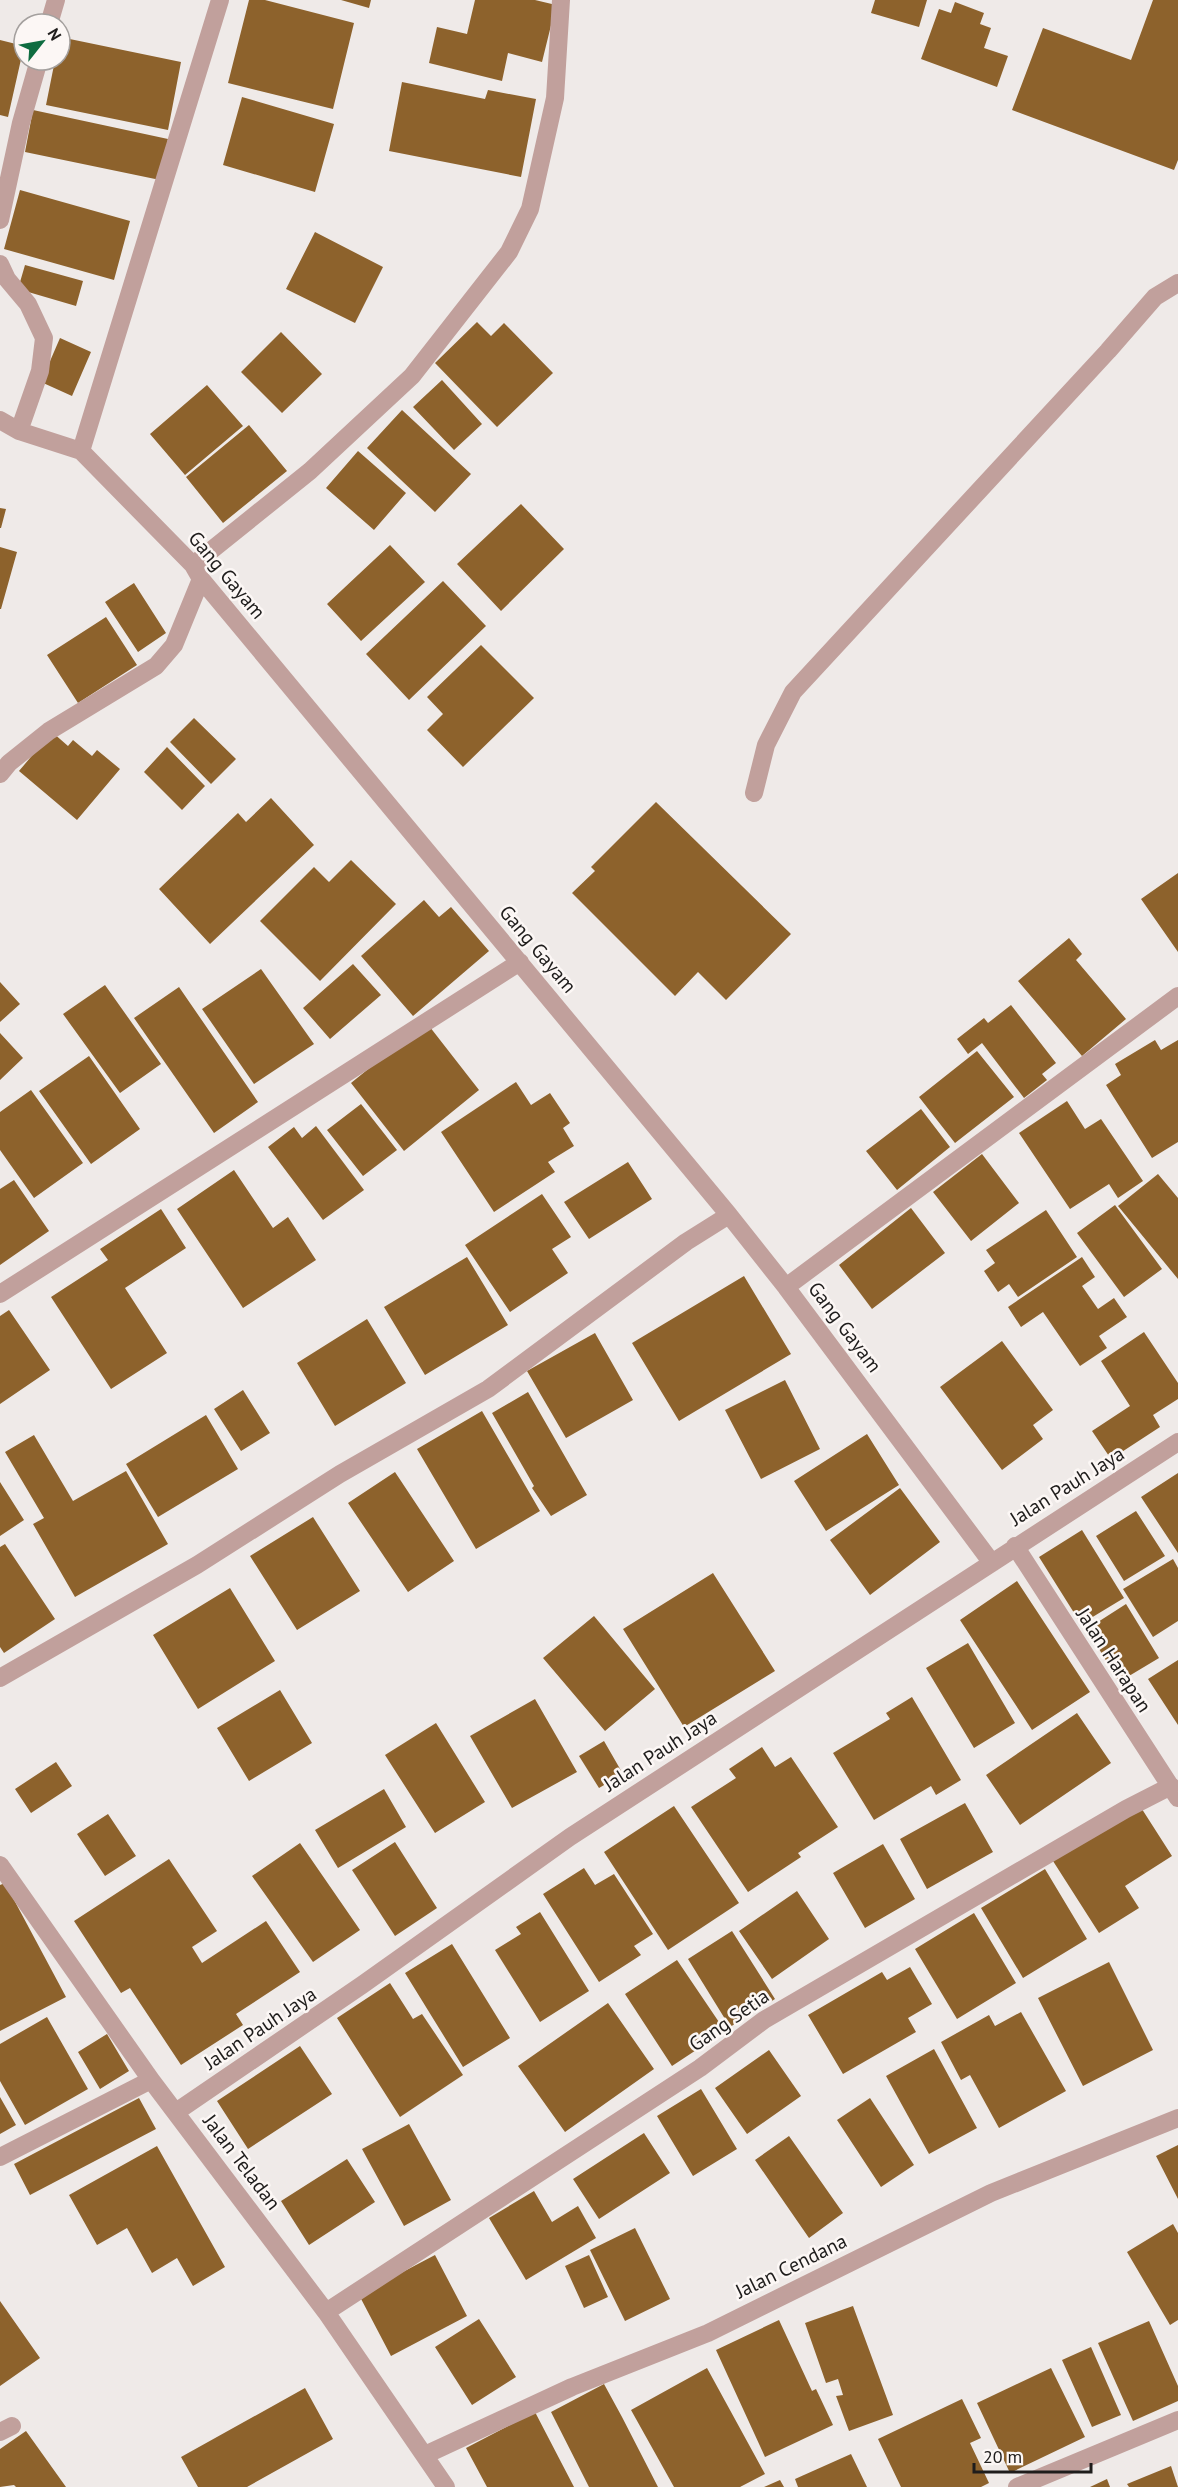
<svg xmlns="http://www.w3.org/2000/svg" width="1178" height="2487" font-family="'PT Sans',sans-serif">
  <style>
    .building { fill: #8d622c }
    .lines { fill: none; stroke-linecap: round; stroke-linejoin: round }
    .lane { stroke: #c1a09c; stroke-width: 18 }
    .street { stroke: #c1a09c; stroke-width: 18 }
    .labels { text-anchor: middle; stroke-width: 5; stroke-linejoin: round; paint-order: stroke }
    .street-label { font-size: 20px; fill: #1f1d1c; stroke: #fcf7f5 }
  </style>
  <rect width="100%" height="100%" fill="#efeae8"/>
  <!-- building -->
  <path class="building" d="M249 0H265L354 23 333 109 228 83Z
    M341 0H371L369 8Z
    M475 0H535L556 5 542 62 508 53 502 81 429 63 437 27 467 34Z
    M875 0H927L919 27 871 13Z
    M1153 0H1178V160L1174 170 1012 110 1043 28 1131 60Z
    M955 2 984 13 980 24 991 28 984 48 1008 56 997 87 921 59 939 9 951 13Z
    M60 37 181 62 168 130 46 105 55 60H60Z
    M0 40 24 46 8 117 0 115Z
    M402 82 485 99 488 90 536 99 521 177 389 151Z
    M242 97 334 124 315 192 223 165Z
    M33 110 168 139 160 180 25 152Z
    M20 190 130 221 114 280 4 249Z
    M315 232 383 267 355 323 286 289Z
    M25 265 83 281 76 306 18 289Z
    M477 322 491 336 504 323 553 373 497 427 435 363Z
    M281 332 322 374 282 413 241 372Z
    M60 338 91 352 72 396 41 382Z
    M442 380 482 424 454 450 413 407Z
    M207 385 243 426 185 475 150 434Z
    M402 410 471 474 435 512 367 448Z
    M249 425 287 471 223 523 186 477Z
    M358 451 406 493 374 530 326 488Z
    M521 504 564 549 501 611 457 564Z
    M0 508 6 509 1 528H0Z
    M390 545 425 582 361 641 327 604Z
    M0 547 17 552 1 609H0Z
    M443 581 486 626 409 700 366 654Z
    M134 583 166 633 138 652 105 602Z
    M106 617 137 665 78 703 47 655Z
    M481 645 534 698 463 767 427 730 443 714 427 697Z
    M194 718 236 759 211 784 170 742Z
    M52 732 68 746 73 740 92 756 97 750 120 769 77 820 19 771Z
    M167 747 205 786 182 810 144 772Z
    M271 798 314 845 210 944 159 889 238 813 246 822Z
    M656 802 791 934 726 1000 698 972 675 996 572 893 595 871 591 867Z
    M351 860 396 904 320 981 260 921 314 867 329 882Z
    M1178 873V952L1141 899Z
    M424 900 439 917 451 907 489 951 413 1016 361 956Z
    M1069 938 1082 954 1076 960 1126 1019 1082 1056 1018 981Z
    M353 964 381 995 330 1039 303 1008Z
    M261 969 314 1044 254 1084 202 1009Z
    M0 982 20 1004 0 1022Z
    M105 985 161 1064 120 1093 63 1014Z
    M179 987 258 1102 214 1133 134 1018Z
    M1011 1005 1056 1063 1042 1074 1047 1080 1024 1098 982 1043 968 1054 957 1039 984 1018 988 1023Z
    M426 1022 479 1090 404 1151 351 1083Z
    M0 1033 23 1058 0 1080Z
    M1155 1040 1161 1050 1178 1040V1142L1152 1158 1106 1085 1121 1075 1115 1064Z
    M977 1051 1014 1097 955 1143 919 1097Z
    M89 1056 140 1129 91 1164 39 1091Z
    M516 1082 531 1105 550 1093 570 1123 563 1128 574 1146 548 1162 555 1172 494 1212 441 1132Z
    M31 1090 83 1163 34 1198 0 1150V1112Z
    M1067 1101 1085 1129 1101 1119 1143 1181 1118 1198 1109 1184 1070 1209 1019 1133Z
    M361 1104 397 1150 363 1176 327 1130Z
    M921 1109 950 1147 897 1190 866 1151Z
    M316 1126 364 1190 323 1220 268 1147 294 1127 302 1138Z
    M982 1154 1019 1203 971 1241 933 1192Z
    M628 1162 652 1199 589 1239 564 1202Z
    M234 1170 273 1228 288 1217 316 1260 243 1308 177 1209Z
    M1158 1174 1178 1198V1279L1118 1206Z
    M14 1180 49 1231 0 1265V1189Z
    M542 1194 571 1237 552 1249 568 1273 510 1312 465 1245Z
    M1115 1205 1162 1269 1124 1297 1077 1233Z
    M911 1208 945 1253 872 1309 839 1265Z
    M161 1209 186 1248 125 1288 167 1353 111 1389 51 1297 108 1260 100 1249Z
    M1046 1210 1077 1257 1018 1297 1009 1284 998 1292 984 1271 995 1263 986 1250Z
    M467 1257 508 1325 425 1375 384 1307Z
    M1082 1257 1095 1277 1082 1286 1098 1309 1114 1298 1127 1317 1099 1336 1107 1348 1080 1366 1043 1312 1021 1327 1008 1307Z
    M744 1276 791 1354 679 1421 632 1343Z
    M9 1310 50 1370 0 1404V1316Z
    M367 1319 406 1383 335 1426 297 1363Z
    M1144 1332 1178 1383V1399L1153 1415 1160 1427 1111 1459 1092 1431 1130 1406 1101 1361Z
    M595 1333 633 1400 566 1438 527 1371Z
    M1002 1341 1053 1410 1033 1425 1043 1439 1002 1470 940 1387Z
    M785 1380 820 1449 761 1479 725 1410Z
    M243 1390 270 1433 241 1451 214 1409Z
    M528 1392 587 1495 551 1516 532 1488 534 1486 492 1413Z
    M482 1411 540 1511 476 1549 417 1449Z
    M206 1415 238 1469 158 1517 126 1464Z
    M867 1434 899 1485 826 1531 794 1481Z
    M34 1435 73 1501 126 1471 168 1544 75 1597 33 1524 44 1518 5 1452Z
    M395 1472 454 1561 408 1592 348 1503Z
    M1178 1473V1553L1141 1497Z
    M0 1482 24 1520 0 1536Z
    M900 1488 940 1542 870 1595 830 1540Z
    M1136 1511 1165 1556 1124 1581 1096 1536Z
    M313 1517 360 1591 297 1630 250 1556Z
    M1082 1530 1124 1598 1081 1624 1039 1557Z
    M5 1544 55 1619 4 1653 0 1647V1547Z
    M1173 1559 1178 1568V1621L1153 1637 1123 1589Z
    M713 1573 775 1671 684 1727 623 1629Z
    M1017 1581 1090 1692 1032 1730 960 1620Z
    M230 1588 275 1661 198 1709 153 1635Z
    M1126 1604 1159 1658 1119 1682 1087 1629Z
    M594 1616 655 1689 605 1731 543 1658Z
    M968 1643 1015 1723 974 1748 926 1668Z
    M1178 1660V1725L1148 1679Z
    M280 1690 312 1743 249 1781 217 1728Z
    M912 1697 961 1780 936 1795 931 1786 874 1820 833 1753 890 1719 886 1713Z
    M535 1699 577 1772 512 1808 470 1736Z
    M1077 1713 1111 1763 1020 1825 986 1775Z
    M436 1723 485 1802 435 1833 385 1755Z
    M604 1741 623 1774 599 1788 579 1756Z
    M762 1747 775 1767 791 1757 838 1827 798 1853 801 1857 748 1892 691 1807 736 1778 729 1769Z
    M56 1762 72 1786 31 1813 15 1789Z
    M384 1789 406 1827 338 1868 315 1830Z
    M965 1803 993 1852 927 1889 900 1839Z
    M674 1806 739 1903 668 1950 604 1852Z
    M1140 1806 1172 1856 1125 1886 1139 1908 1099 1933 1053 1861Z
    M108 1814 136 1856 105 1876 77 1834Z
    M395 1842 437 1908 395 1936 352 1870Z
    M300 1843 360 1930 313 1962 252 1876Z
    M883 1844 915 1899 865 1928 833 1873Z
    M169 1859 217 1931 192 1947 202 1963 266 1921 300 1972 236 2014 243 2025 181 2065 130 1988 121 1993 74 1921Z
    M584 1868 595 1885 614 1874 653 1934 634 1946 641 1955 599 1982 543 1894Z
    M1045 1869 1087 1939 1023 1978 981 1908Z
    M5 1883 66 1997 0 2031V1885Z
    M797 1891 829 1939 772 1979 739 1931Z
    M540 1912 589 1991 540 2022 495 1950 521 1934 516 1927Z
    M974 1913 1016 1983 957 2019 915 1949Z
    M732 1931 775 1999 730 2027 688 1959Z
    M452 1944 510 2038 463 2067 405 1973Z
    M677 1960 725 2031 672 2066 625 1994Z
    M1109 1962 1153 2050 1083 2086 1038 1998Z
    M910 1967 932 2004 908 2018 916 2032 843 2074 808 2015 882 1972 887 1980Z
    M390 1983 413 2019 422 2014 463 2075 400 2117 337 2018Z
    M608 2003 654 2069 565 2132 518 2066Z
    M1021 2012 1066 2091 999 2128 970 2075 961 2080 941 2042 989 2015 995 2026Z
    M47 2017 88 2089 25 2125 0 2081V2044Z
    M107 2034 129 2071 100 2089 78 2052Z
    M300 2046 332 2094 248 2149 217 2101Z
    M934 2049 977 2128 929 2154 886 2076Z
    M769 2050 801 2096 747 2134 715 2088Z
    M701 2089 737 2149 693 2176 657 2116Z
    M0 2097 16 2125 0 2134Z
    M139 2098 156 2129 30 2195 14 2164Z
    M870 2098 914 2165 881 2187 837 2120Z
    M409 2124 451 2200 404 2226 362 2149Z
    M644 2133 670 2173 599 2219 573 2179Z
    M789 2136 843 2213 809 2238 755 2160Z
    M1178 2145V2199L1156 2156Z
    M157 2146 225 2267 193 2286 177 2258 152 2273 127 2228 97 2245 69 2195Z
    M347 2159 375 2202 309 2245 281 2201Z
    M534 2191 552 2222 578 2206 596 2238 526 2280 489 2218Z
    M1173 2224 1178 2233V2320L1170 2325 1127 2252Z
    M635 2228 670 2299 625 2321 590 2250Z
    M435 2255 467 2316 391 2356 359 2295Z
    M589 2255 608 2297 584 2308 565 2266Z
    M0 2301 40 2358 0 2386Z
    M853 2306 893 2415 849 2431 836 2396 843 2395 838 2379 826 2383 805 2323Z
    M479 2319 516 2377 472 2405 435 2347Z
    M779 2320 812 2391 816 2389 833 2425 765 2457 716 2350Z
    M1149 2321 1178 2386V2401L1133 2421 1098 2343Z
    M1091 2347 1121 2415 1092 2427 1062 2360Z
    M707 2368 765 2474 740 2487H674L631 2410Z
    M1051 2368 1085 2437 1010 2473 977 2403Z
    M604 2384 622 2417 658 2487H589L551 2412Z
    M305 2388 333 2439 247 2487H198L181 2457Z
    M962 2399 981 2438 970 2443 989 2483 981 2487H901L878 2439Z
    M535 2412 574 2487H487L466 2448Z
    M26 2431 66 2487H16L14 2485 0 2487V2449Z
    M851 2454 867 2487H798L795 2479Z
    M1171 2466 1178 2487H1129L1127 2484Z
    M1107 2479 1110 2487H1090Z
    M780 2480 784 2487H764Z"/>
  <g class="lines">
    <!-- lane -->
    <path class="lane" d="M754 793 766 745 793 692 1108 351 1155 297 1178 283"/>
    <!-- street -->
    <path class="street" d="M49 24 56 0
      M0 220 21 123 39 60
      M0 264 7 279 28 304 44 338 40 371 19 431
      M0 420 19 431 81 451 193 565 201 579 729 1215 786 1287 992 1563
      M81 451 220 0
      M193 565 310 471 412 376 509 252 530 209 555 98 561 0
      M0 774 9 763 49 731 156 666 174 645 201 579
      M786 1287 1178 996
      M0 1294 520 962
      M1015 1546 1178 1798
      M0 1678 197 1565 340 1474 488 1389 686 1242 729 1215
      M0 1865 151 2080 326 2312 446 2487
      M176 2112 362 1985 570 1837 1178 1442
      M0 2157 151 2080
      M326 2312 700 2068 764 2020 1126 1809 1171 1786
      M0 2432 12 2426
      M425 2455 572 2387 708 2333 991 2193 1178 2118
      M1017 2487 1178 2420"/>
  </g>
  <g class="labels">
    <!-- street labels -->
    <g class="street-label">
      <text transform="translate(227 575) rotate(50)" y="7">Gang Gayam</text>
      <text transform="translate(538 949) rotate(50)" y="7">Gang Gayam</text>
      <text transform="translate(845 1327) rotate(53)" y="7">Gang Gayam</text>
      <text transform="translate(1067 1486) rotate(-32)" y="7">Jalan Pauh Jaya</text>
      <text transform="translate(1114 1660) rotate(57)" y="7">Jalan Harapan</text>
      <text transform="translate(660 1751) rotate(-33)" y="7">Jalan Pauh Jaya</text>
      <text transform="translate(729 2020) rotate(-35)" y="7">Gang Setia</text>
      <text transform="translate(260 2028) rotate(-34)" y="7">Jalan Pauh Jaya</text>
      <text transform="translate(242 2162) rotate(53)" y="7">Jalan Teladan</text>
      <text transform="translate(791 2266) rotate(-26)" y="7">Jalan Cendana</text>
    </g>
  </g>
  <!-- north arrow -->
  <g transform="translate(42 42) rotate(59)"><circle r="28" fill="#fcf7f5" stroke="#a4a09e" stroke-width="1.5"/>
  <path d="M0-4.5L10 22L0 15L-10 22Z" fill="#0e6c40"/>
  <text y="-9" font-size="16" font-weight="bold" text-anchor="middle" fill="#1f1d1c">N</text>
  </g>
  <!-- scale -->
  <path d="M974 2463v9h117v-9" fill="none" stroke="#1f1d1c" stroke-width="3"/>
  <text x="983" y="2463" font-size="18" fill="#1f1d1c" stroke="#fcf7f5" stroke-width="4.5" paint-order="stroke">20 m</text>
</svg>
